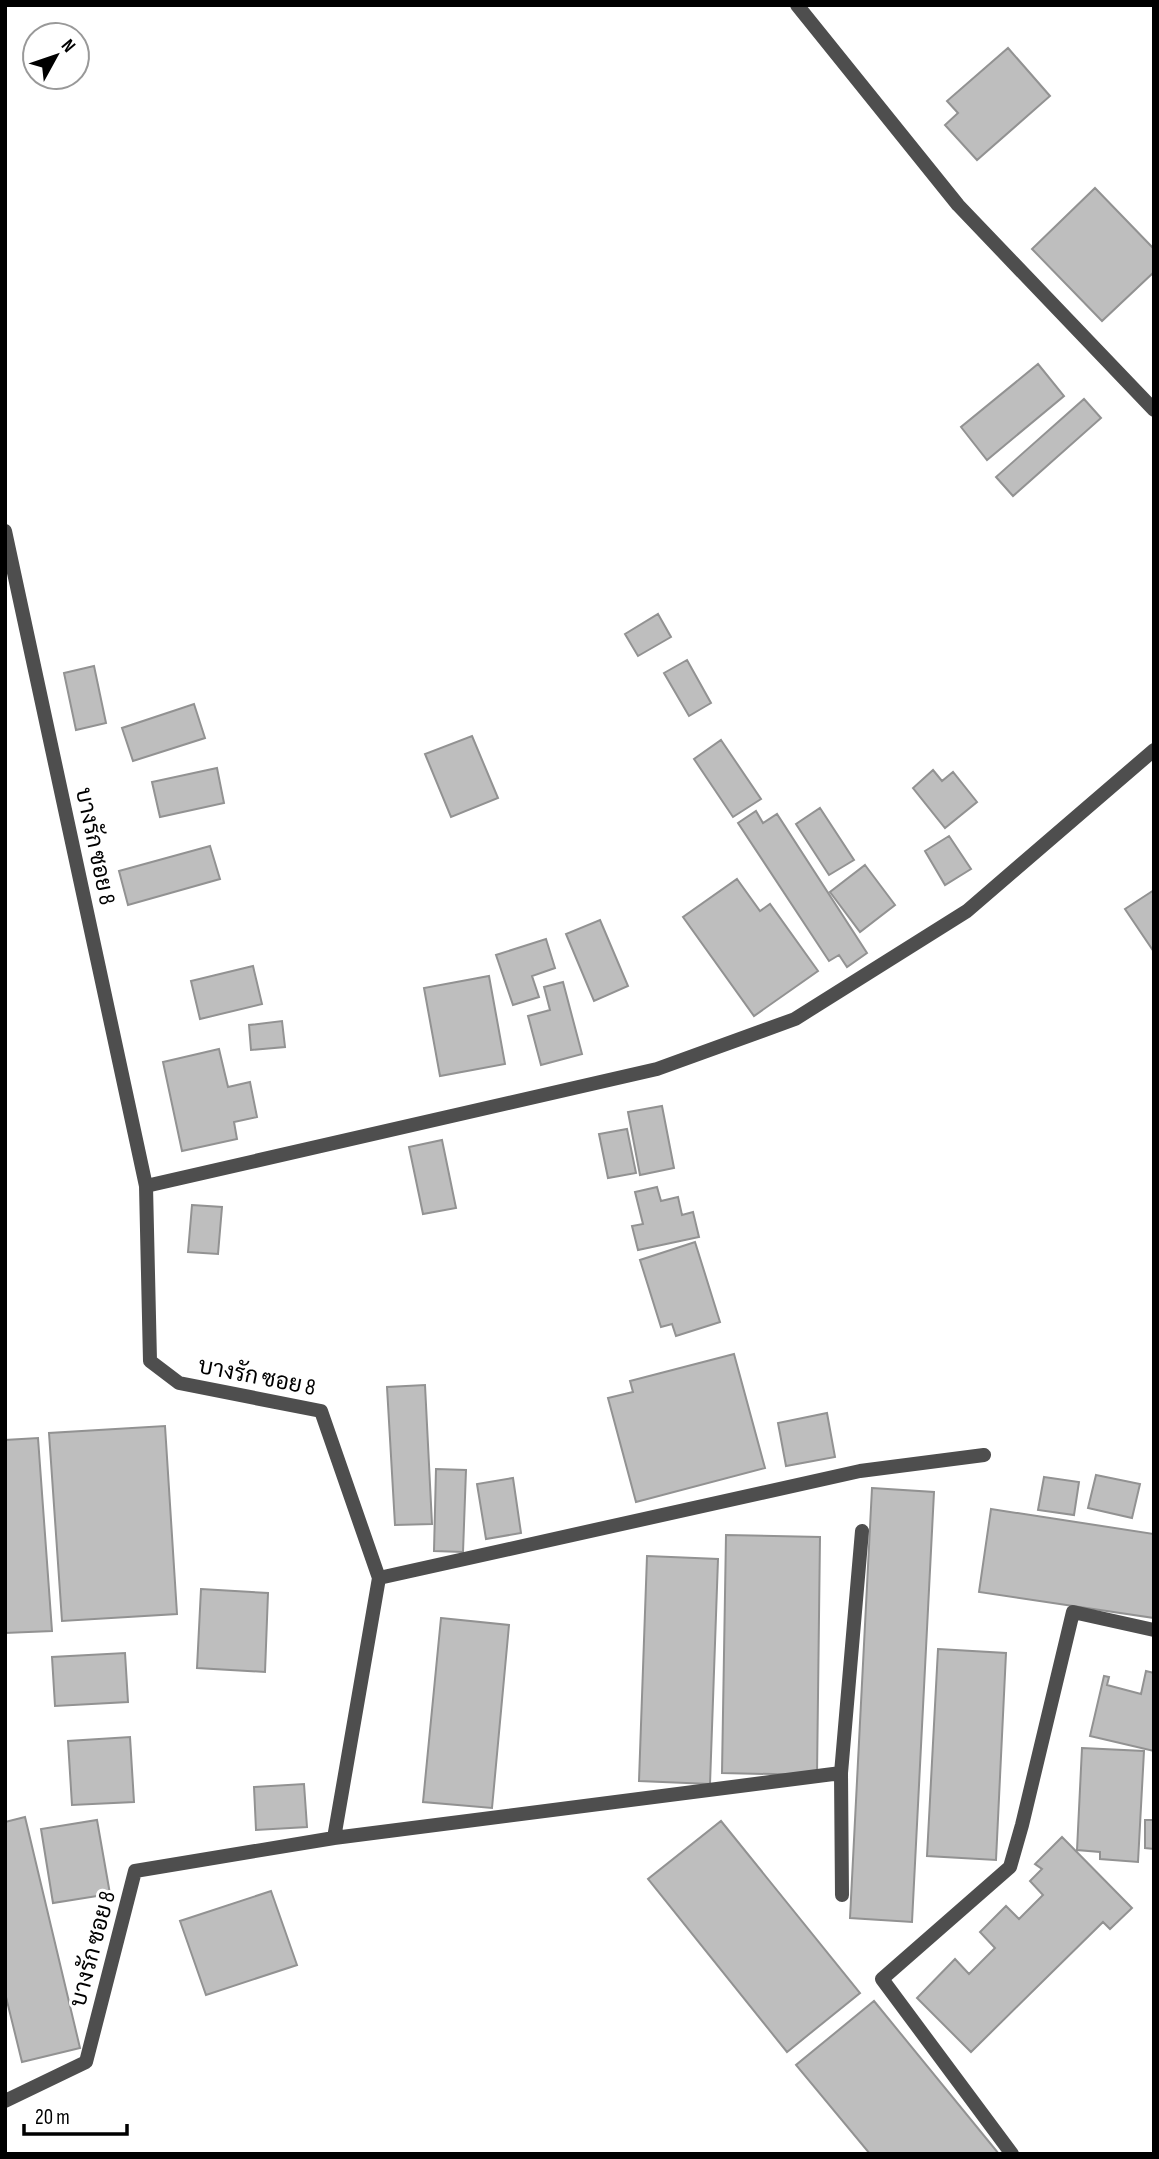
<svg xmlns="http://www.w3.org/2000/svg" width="1159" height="2159" font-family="'Sofia Sans Condensed',Sarabun,sans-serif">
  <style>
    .building { fill: #bebebe; stroke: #929292; stroke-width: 2 }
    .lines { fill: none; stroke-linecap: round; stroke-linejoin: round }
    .lane { stroke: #4e4e4e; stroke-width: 14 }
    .street { stroke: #4e4e4e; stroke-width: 14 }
    .labels { text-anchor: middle; stroke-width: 6; stroke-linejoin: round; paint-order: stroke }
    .street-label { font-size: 23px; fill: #000; stroke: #fff }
  </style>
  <rect width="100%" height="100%" fill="#fff"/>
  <!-- building -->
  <path class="building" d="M1008 48 1050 96 977 160 945 125 958 113 947 101Z
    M1095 188 1154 249V272L1102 321 1032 249Z
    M1038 364 1064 396 987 460 961 427Z
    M1084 399 1101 418 1013 496 996 477Z
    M658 614 671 637 638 656 625 634Z
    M687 660 711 703 689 716 664 673Z
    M94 666 106 723 76 730 64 673Z
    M194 704 205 738 133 761 122 728Z
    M472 736 498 798 451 817 425 754Z
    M721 740 761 799 733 817 694 759Z
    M217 768 224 803 160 817 152 782Z
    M933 770 942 781 953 772 977 802 945 828 913 788Z
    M820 808 854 860 829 875 796 824Z
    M756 811 763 823 777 814 867 953 847 967 839 955 829 961 738 823Z
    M949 836 971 869 945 885 925 851Z
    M210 846 220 879 128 905 119 871Z
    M865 865 895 905 860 932 830 892Z
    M737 879 760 911 770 904 818 971 754 1016 683 917Z
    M1154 890V952L1125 909Z
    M600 920 628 986 594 1001 566 934Z
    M546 939 555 968 532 976 539 997 513 1005 496 955Z
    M253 966 262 1004 200 1019 191 981Z
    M489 976 505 1064 440 1076 424 988Z
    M563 982 582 1054 541 1065 528 1016 550 1010 544 987Z
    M282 1021 285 1047 251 1050 249 1025Z
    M219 1049 228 1087 250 1082 257 1117 234 1122 237 1139 182 1151 163 1062Z
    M662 1106 674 1168 640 1175 628 1112Z
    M627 1129 636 1173 608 1178 599 1134Z
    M442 1140 456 1208 423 1214 409 1147Z
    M657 1187 661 1201 678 1197 682 1215 693 1212 699 1237 638 1250 632 1226 643 1224 635 1192Z
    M192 1205 222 1207 218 1254 188 1252Z
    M695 1242 720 1322 676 1336 672 1324 661 1327 640 1260Z
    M734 1354 765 1468 636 1502 608 1398 633 1392 630 1381Z
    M425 1385 432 1524 395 1525 387 1387Z
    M827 1413 835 1457 786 1466 778 1423Z
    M165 1426 177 1614 62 1621 49 1433Z
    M38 1438 52 1631 5 1633V1440Z
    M436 1469 466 1470 463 1552 434 1551Z
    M1096 1475 1140 1484 1132 1518 1088 1508Z
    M1044 1477 1079 1482 1074 1515 1038 1510Z
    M513 1478 521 1533 486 1539 477 1484Z
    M872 1488 934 1492 912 1922 850 1918Z
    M991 1509 1154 1534V1618L979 1592Z
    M726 1535 820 1537 817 1775 722 1773Z
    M647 1556 718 1559 710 1784 639 1781Z
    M201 1589 268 1593 265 1672 197 1668Z
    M441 1618 509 1625 492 1808 423 1802Z
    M938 1649 1006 1653 996 1860 927 1856Z
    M125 1653 128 1702 55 1706 52 1657Z
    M1146 1671 1154 1673V1751L1090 1736 1104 1676 1109 1677 1107 1685 1141 1694Z
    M130 1737 134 1802 72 1805 68 1741Z
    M1082 1748 1144 1751 1138 1862 1100 1859V1852L1077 1850Z
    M304 1784 307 1827 256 1830 254 1787Z
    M25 1817 80 2048 22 2062 5 1993V1822Z
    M97 1820 110 1894 53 1903 41 1829Z
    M1145 1820H1154V1849L1145 1848Z
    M721 1821 860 1993 787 2052 648 1879Z
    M1062 1837 1132 1908 1110 1929 1103 1922 971 2052 917 1998 955 1959 969 1974 995 1948 980 1932 1006 1906 1019 1919 1043 1895 1030 1881 1042 1869 1035 1864Z
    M271 1891 297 1965 206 1995 180 1921Z
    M874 2001 999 2154H870L796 2065Z"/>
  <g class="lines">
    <!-- lane -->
    <path class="lane" d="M1012 2154 882 1979 1010 1867 1022 1825 1073 1612 1154 1630"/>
    <!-- street -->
    <path class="street" d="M797 5 958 205 1154 410
      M5 531 146 1186 150 1361 179 1383 321 1411 379 1578 334 1838
      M146 1186 657 1069 795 1019 967 911 1154 750
      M379 1578 860 1471 984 1455
      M842 1895 841 1773 862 1531
      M5 2101 86 2062 135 1871 334 1838 841 1773"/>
  </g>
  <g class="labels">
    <!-- street labels -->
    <g class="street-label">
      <text transform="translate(96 846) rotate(78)" y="8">บางรัก ซอย 8</text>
      <text transform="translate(257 1376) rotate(11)" y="8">บางรัก ซอย 8</text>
      <text transform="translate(92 1949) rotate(-75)" y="8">บางรัก ซอย 8</text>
    </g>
  </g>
  <!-- border -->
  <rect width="1159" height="2159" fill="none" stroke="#000000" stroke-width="14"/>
  <!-- north arrow -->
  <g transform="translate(56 56) rotate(50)"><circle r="33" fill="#ffffff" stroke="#999999" stroke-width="2"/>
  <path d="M0-5L12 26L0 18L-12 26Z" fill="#000000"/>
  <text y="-10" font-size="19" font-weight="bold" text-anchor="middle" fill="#000000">N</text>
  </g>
  <!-- scale -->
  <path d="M24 2124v10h103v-10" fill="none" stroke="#000000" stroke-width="3.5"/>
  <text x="35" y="2124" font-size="21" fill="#000000" stroke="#ffffff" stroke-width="5" paint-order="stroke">20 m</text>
</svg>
